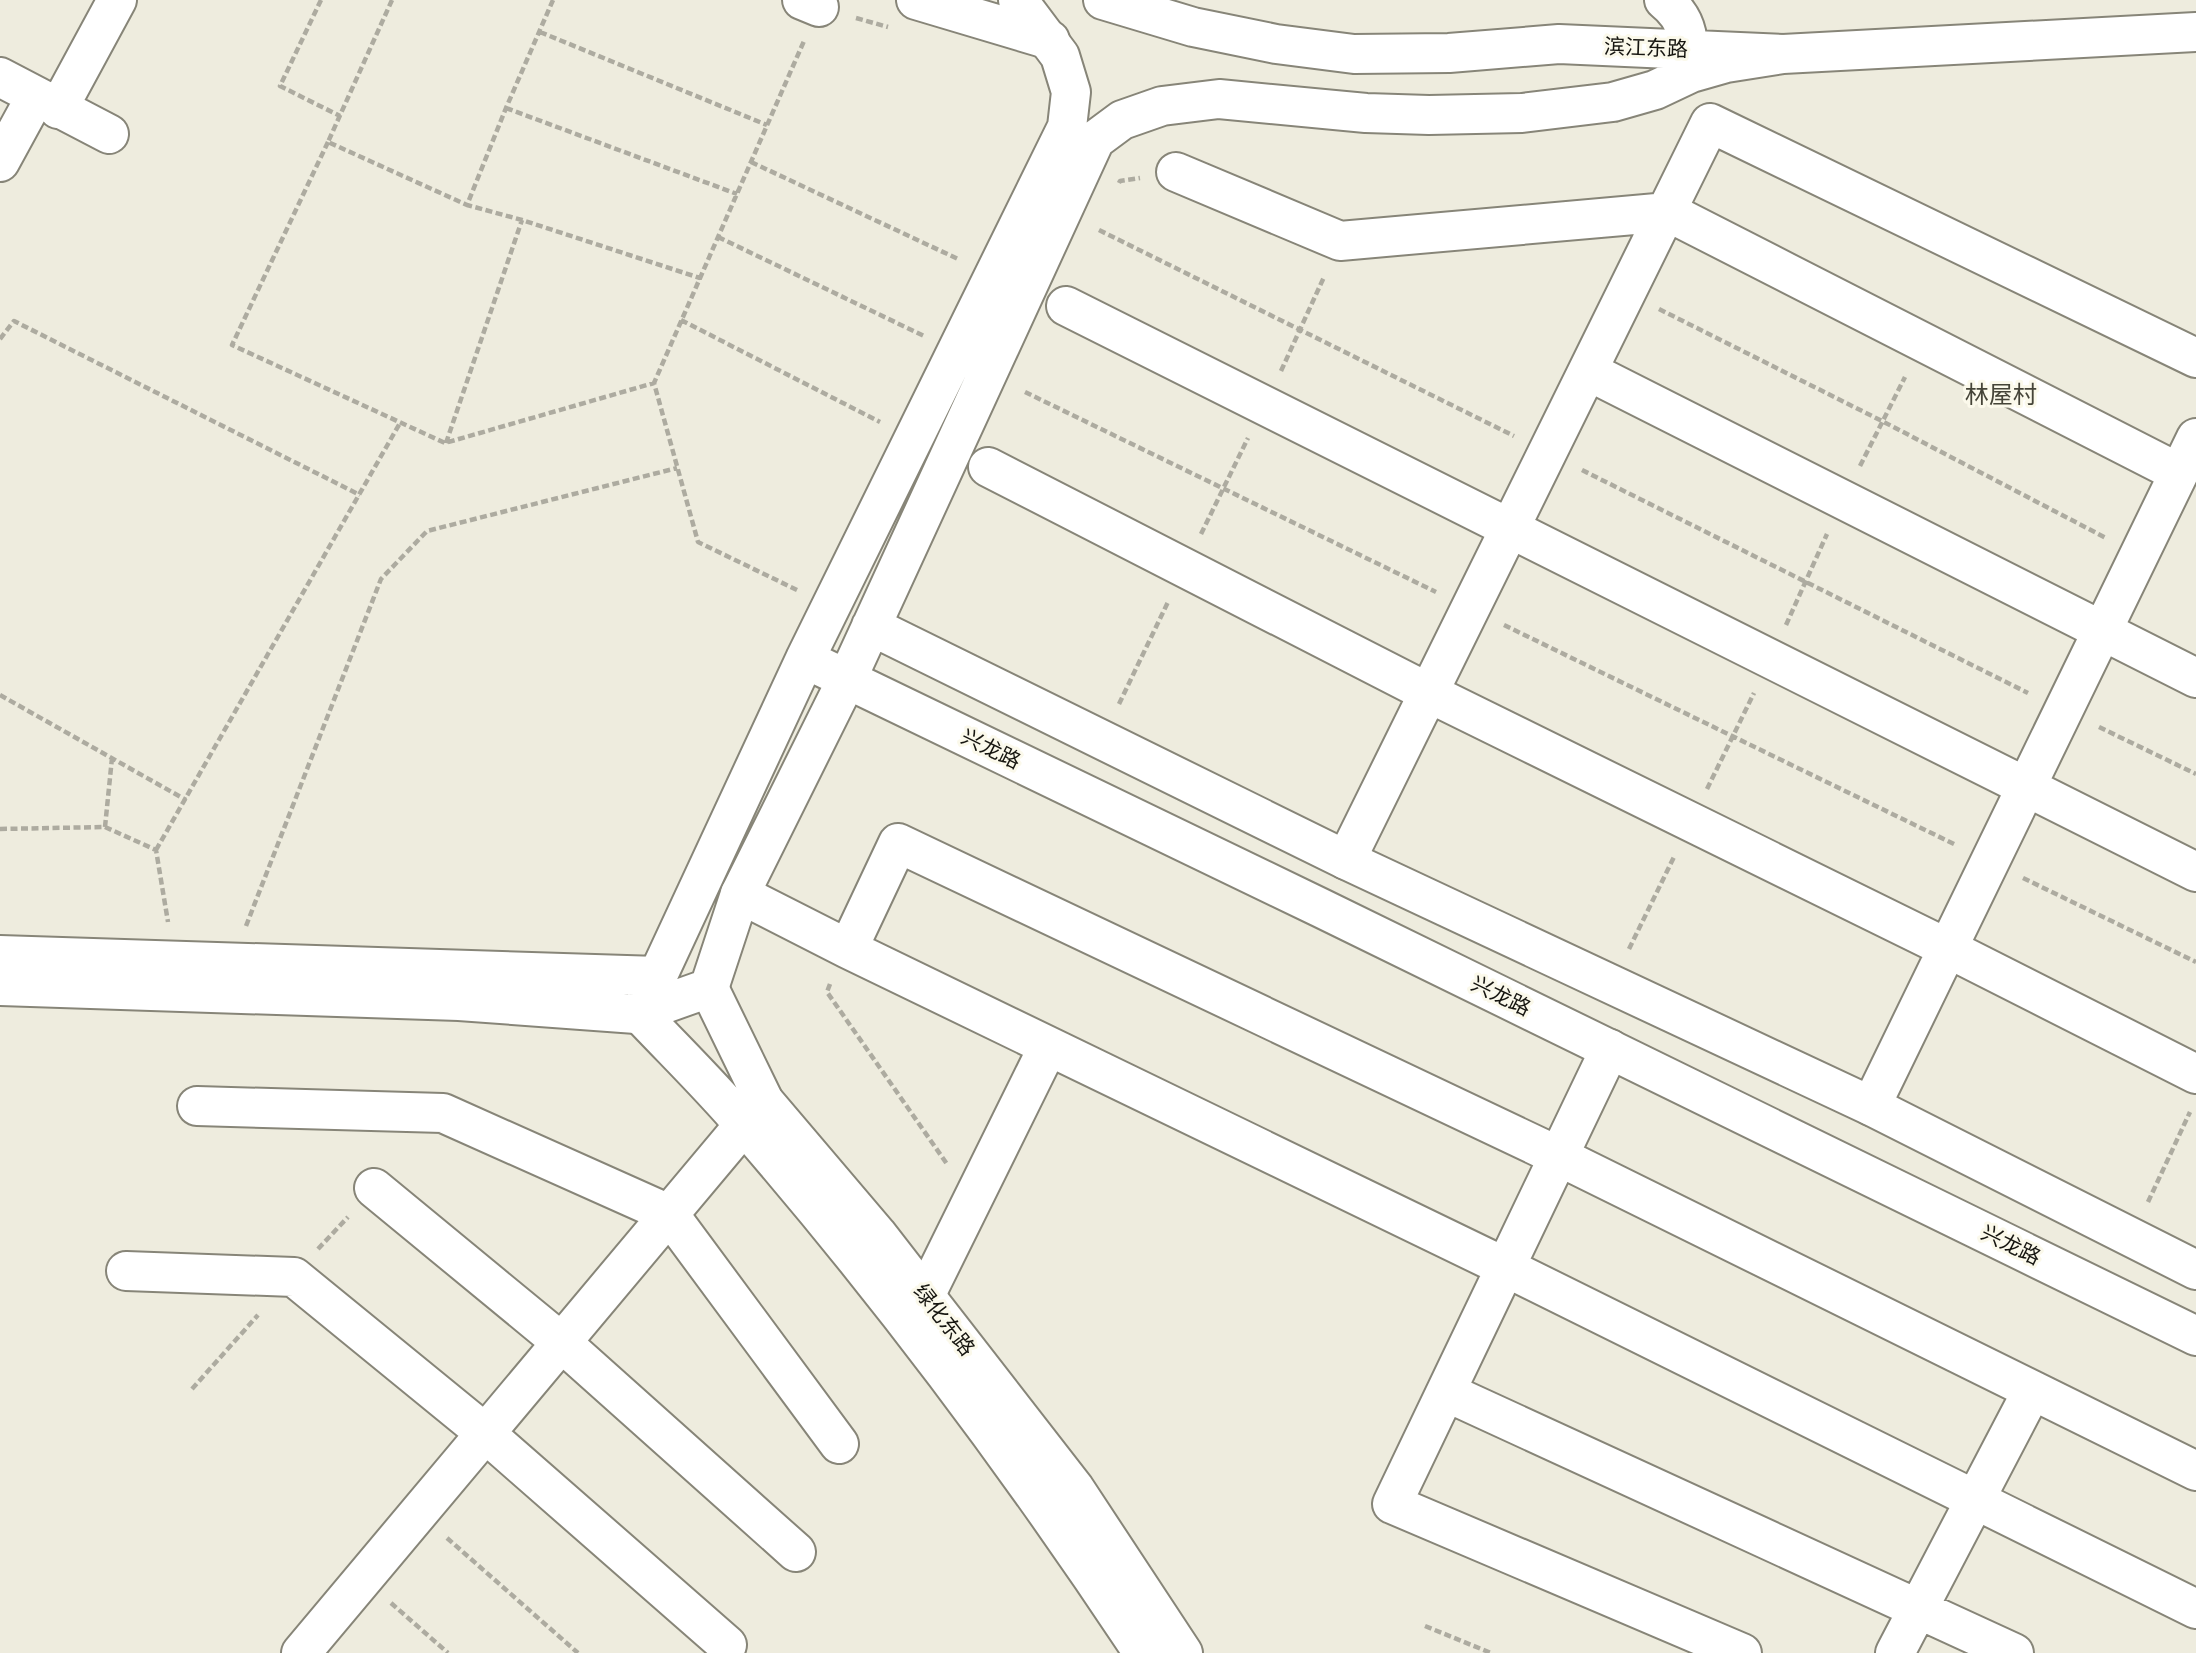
<svg xmlns="http://www.w3.org/2000/svg" width="2196" height="1653" font-family="'Work Sans','Noto Sans SC',sans-serif">
  <style>
    .lines { fill: none; stroke-linecap: round; stroke-linejoin: round }
    .minor-casing { stroke: #878578; stroke-width: 42 }
    .tertiary-casing { stroke: #878578; stroke-width: 42 }
    .secondary-casing { stroke: #878578; stroke-width: 42 }
    .path { stroke: #adaba0; stroke-width: 4.5; stroke-dasharray: 7 3.5; stroke-linecap: butt }
    .minor { stroke: #fff; stroke-width: 38 }
    .tertiary { stroke: #fff; stroke-width: 38 }
    .secondary { stroke: #fff; stroke-width: 38 }
    .labels { text-anchor: middle; stroke-width: 6; stroke-linejoin: round; paint-order: stroke }
    .street-label { font-size: 21px; fill: #161510; stroke: #fbf9eb }
    .quarter-label { font-size: 24px; fill: #454438; stroke: #fbf9eb }
  </style>
  <rect width="100%" height="100%" fill="#eeecde"/>
  <g class="lines">
    <defs>
      <path id="minor" d="M802 0 819 7
        M0 77 109 134
        M58 109 117 0
        M0 162 36 96
        M1176 172 1340 241 1668 212 2179 473
        M1066 306 2196 872
        M1588 371 2196 678
        M988 467 1429 693 1947 948 2196 1074
        M1346 860 1710 123 2196 358
        M740 894 848 949 1505 1267 2196 1609
        M848 949 898 843 1558 1156 2196 1471
        M1610 1049 1392 1504 1742 1653
        M197 1106 443 1113 669 1214 839 1444
        M1871 1106 2196 438
        M374 1188 561 1342 796 1552
        M126 1271 294 1277 485 1433 727 1645
        M925 1296 1048 1047
        M1446 1392 2014 1653
        M301 1653 764 1101
        M1895 1653 2032 1391"/>
      <path id="tertiary" d="M916 0 1050 40
        M709 988 764 1101 877 1234 1075 1489 1183 1653
        M640 1014C675 1051 712 1087 745 1126 889 1292 1022 1470 1143 1653"/>
      <path id="secondary" d="M1103 0 1193 27 1276 44 1354 54 1449 53 1559 44 1783 54 2196 32
        M1664 0C1687 18 1696 47 1678 71
        M871 626 1346 860 1871 1106 2196 1270
        M805 659 1321 908 2196 1336
        M0 955 658 976
        M0 986 459 1001 636 1014 709 988 740 894 847 679 1095 140 1122 120 1162 106 1219 99 1366 113 1429 115 1522 113 1613 102 1655 90 1691 73 1726 63 1783 54
        M640 1014 805 659 1067 127 1071 92 1060 56 1018 0"/>
    </defs>
    <!-- minor casing -->
    <use href="#minor" class="minor-casing"/>
    <!-- tertiary casing -->
    <use href="#tertiary" class="tertiary-casing"/>
    <!-- secondary casing -->
    <use href="#secondary" class="secondary-casing"/>
    <!-- path -->
    <path class="path" d="M321 0 280 86 340 116
      M392 0 328 142 467 205
      M553 0 506 108 467 205 522 220 700 278
      M856 18 888 27
      M540 32 767 125
      M506 108 737 194
      M328 142 232 345 445 443 654 383
      M751 162 958 259
      M1119 183 1120 181 1140 178
      M1099 230 1514 436
      M718 237 924 336
      M1659 309 1882 421 2106 538
      M681 320 880 422
      M0 339 14 321 360 495
      M1281 371 1324 277
      M1025 392 1436 592
      M446 443 522 220
      M1860 466 1905 377
      M1582 470 2028 693
      M1201 534 1248 438
      M797 590 698 542 654 383 804 41
      M1504 625 1956 845
      M1786 625 1827 534
      M0 695 186 800
      M1119 704 1168 602
      M2099 727 2196 774
      M1707 789 1754 693
      M105 827 112 758
      M0 829 105 827 156 850 168 922
      M156 850 400 423
      M2023 878 2196 962
      M246 926 381 579 427 531 677 468
      M1629 949 1674 857
      M830 984 827 992 947 1164
      M2148 1202 2190 1112
      M318 1249 348 1217
      M192 1389 258 1315
      M447 1538 578 1653
      M391 1603 448 1653
      M1425 1626 1491 1653"/>
    <!-- minor -->
    <use href="#minor" class="minor"/>
    <!-- tertiary -->
    <use href="#tertiary" class="tertiary"/>
    <!-- secondary -->
    <use href="#secondary" class="secondary"/>
  </g>
  <g class="labels">
    <!-- street labels -->
    <g class="street-label">
      <text transform="translate(1646 48) rotate(2)" y="7">滨江东路</text>
      <text transform="translate(991 749) rotate(26)" y="7">兴龙路</text>
      <text transform="translate(1501 996) rotate(26)" y="7">兴龙路</text>
      <text transform="translate(2011 1245) rotate(26)" y="7">兴龙路</text>
      <text transform="translate(944 1320) rotate(52)" y="7">绿化东路</text>
    </g>
    <!-- quarter labels -->
    <g class="quarter-label">
      <text x="2001" y="403">林屋村</text>
    </g>
  </g>
</svg>
